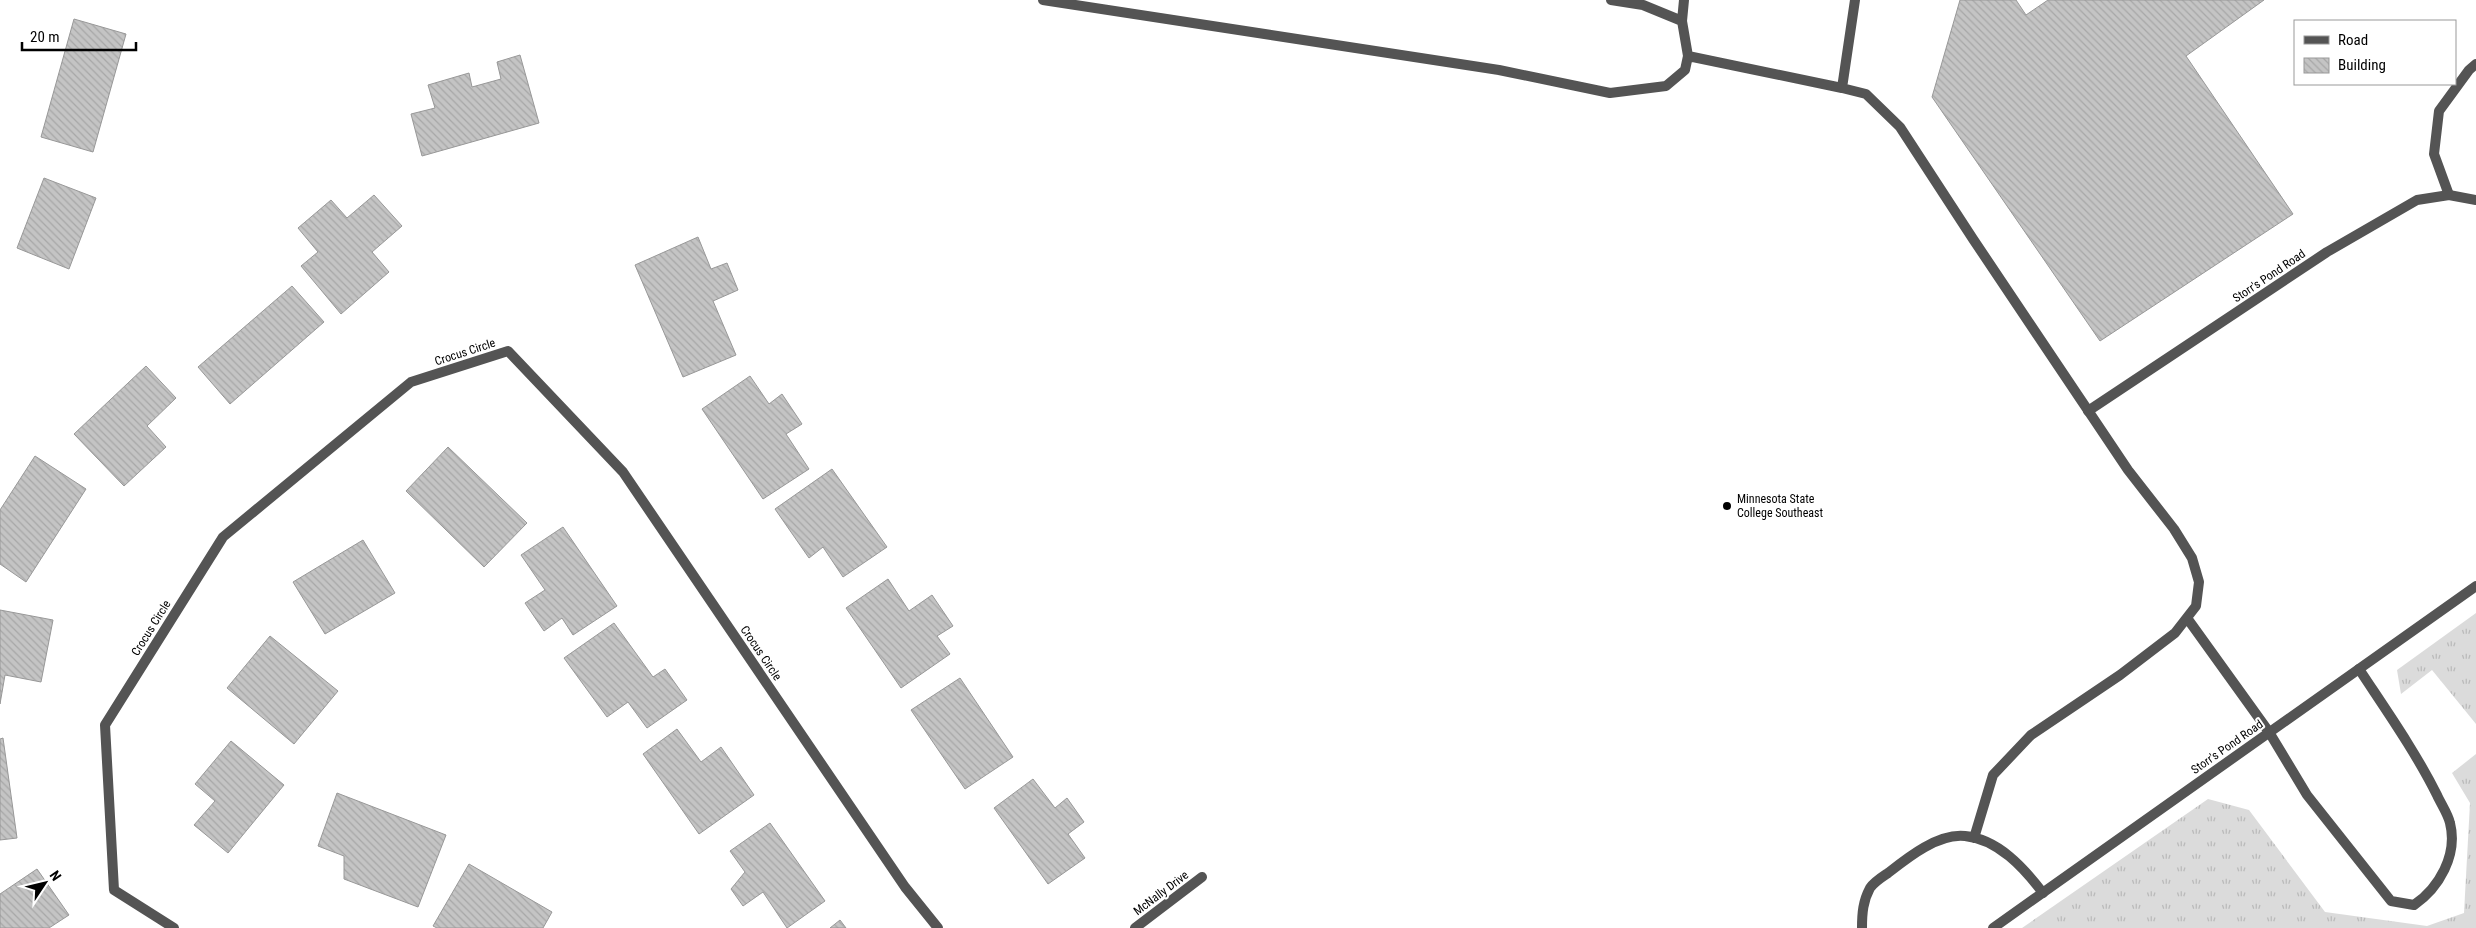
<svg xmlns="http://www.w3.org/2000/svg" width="2476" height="928" font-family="'Roboto Condensed',sans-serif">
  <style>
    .grass { fill: url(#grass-tufts) }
    .building { fill: url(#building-back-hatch); stroke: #989898 }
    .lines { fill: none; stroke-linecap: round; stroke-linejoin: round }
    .lane { stroke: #545454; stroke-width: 10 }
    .street { stroke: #545454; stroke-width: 10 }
    .poi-dot { fill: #000; stroke: #fff; stroke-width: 2 }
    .labels { text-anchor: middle; stroke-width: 4; stroke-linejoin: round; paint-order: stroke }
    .street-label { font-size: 12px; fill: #000; stroke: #fff }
    .poi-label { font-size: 12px; fill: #000; stroke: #fff; text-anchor: start }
  </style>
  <defs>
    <pattern id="grass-tufts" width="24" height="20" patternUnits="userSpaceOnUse" patternTransform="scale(1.25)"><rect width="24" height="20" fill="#dbdbdb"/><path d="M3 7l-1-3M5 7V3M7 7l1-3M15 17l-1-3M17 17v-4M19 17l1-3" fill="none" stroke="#bababa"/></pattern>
    <pattern id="building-back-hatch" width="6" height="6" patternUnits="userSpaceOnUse" patternTransform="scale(1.25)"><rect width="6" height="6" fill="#c4c4c4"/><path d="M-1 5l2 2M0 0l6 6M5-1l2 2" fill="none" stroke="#a7a7a7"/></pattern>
  </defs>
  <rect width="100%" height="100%" fill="#fff"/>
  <!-- grass -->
  <path class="grass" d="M2476 613V724L2432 670 2401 694 2397 670Z
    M2476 754V928H2022L2208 799 2249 810 2325 912 2427 926 2464 913 2470 803 2452 773Z"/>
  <!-- building -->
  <path class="building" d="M1960 0H2016L2026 15 2048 0H2264L2186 56 2293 214 2100 341 1932 97Z
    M74 19 126 34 93 152 41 137Z
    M520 55 539 123 422 156 411 114 435 108 428 85 469 73 472 87 501 79 497 62Z
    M44 178 96 198 69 269 17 248Z
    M374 195 402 226 372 252 389 272 341 314 301 266 318 252 298 228 331 200 347 218Z
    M698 237 711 269 727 263 738 290 713 301 736 355 683 377 635 265Z
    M292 286 324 322 230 404 198 367Z
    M146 366 176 398 147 426 166 447 124 486 74 434Z
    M750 376 769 404 782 394 802 424 786 434 809 469 763 499 702 409Z
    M448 447 527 523 484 567 406 491Z
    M35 456 86 489 26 582 0 564V510Z
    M832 469 887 547 843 577 823 547 809 558 775 509Z
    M563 527 617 606 573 635 562 618 544 631 525 603 545 590 521 555Z
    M363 540 395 593 325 634 293 582Z
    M888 579 909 611 932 595 953 626 937 636 950 654 901 688 846 608Z
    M0 610 53 620 41 682 5 675 0 704Z
    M614 623 653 677 665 669 687 700 647 728 628 702 607 717 564 658Z
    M270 636 338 691 294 744 227 688Z
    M960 678 1013 757 965 789 911 710Z
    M677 729 701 762 721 747 754 795 699 834 643 754Z
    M3 738 17 838 0 840V739Z
    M231 741 284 785 228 853 194 825 215 801 195 784Z
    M1033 779 1055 808 1067 798 1084 822 1068 834 1085 858 1048 884 994 808Z
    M337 793 446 835 418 907 344 879V856L318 846Z
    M770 823 825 901 787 928 763 892 743 906 731 889 745 872 730 851Z
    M469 864 552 912 543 928H437L433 926Z
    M37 869 69 915 49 928H0V894Z
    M840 920 846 928H830Z"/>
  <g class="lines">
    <!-- lane -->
    <path class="lane" d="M1043 0 1499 70 1610 93 1666 86 1685 70 1688 56 1682 21 1684 0
      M1611 0 1643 5 1682 21
      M1688 56 1842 88 1866 94 1900 127 1973 239 2128 470 2174 529 2192 558 2199 582 2196 606 2175 633 2120 675 2031 735 1993 775 1974 838
      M1842 88 1855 0
      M2449 195 2434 154 2439 111 2469 70 2476 64
      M2187 618 2269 732 2307 795 2391 901 2414 905C2439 888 2458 855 2450 823 2448 814 2441 804 2437 795 2415 751 2386 710 2359 669
      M1862 928C1862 913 1863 901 1870 888 1874 882 1882 877 1888 873 1907 858 1938 833 1965 836 1998 839 2024 868 2043 893"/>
    <!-- street -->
    <path class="street" d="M2088 411 2327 252 2417 200 2449 195 2476 200
      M174 928 114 890 105 725 223 537 411 382 508 351 623 472 905 887 938 928
      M1135 928 1202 877
      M1993 928 2476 586"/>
  </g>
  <!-- markers -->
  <circle class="poi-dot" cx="1727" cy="506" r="5"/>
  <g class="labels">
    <!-- street labels -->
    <g class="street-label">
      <text transform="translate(2269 276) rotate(-34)" y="4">Storr's Pond Road</text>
      <text transform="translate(465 352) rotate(-18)" y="4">Crocus Circle</text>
      <text transform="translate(151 628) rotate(-58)" y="4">Crocus Circle</text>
      <text transform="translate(761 653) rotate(56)" y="4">Crocus Circle</text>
      <text transform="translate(2227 747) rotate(-35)" y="4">Storr's Pond Road</text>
      <text transform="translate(1161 893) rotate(-37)" y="4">McNally Drive</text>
    </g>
    <!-- poi labels -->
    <g class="poi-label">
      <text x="1737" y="503">Minnesota State<tspan x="1737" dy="14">College Southeast</tspan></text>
    </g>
  </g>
  <!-- legend -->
  <rect x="2294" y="20" width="162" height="65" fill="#ffffff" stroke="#999999"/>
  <rect x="2304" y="36" width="25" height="8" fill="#545454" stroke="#999999"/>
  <text x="2338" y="45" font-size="15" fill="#000000">Road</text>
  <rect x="2304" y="58" width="25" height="15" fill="url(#building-back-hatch)" stroke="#999999"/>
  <text x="2338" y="70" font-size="15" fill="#000000">Building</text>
  <!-- north arrow -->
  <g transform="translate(45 883) rotate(55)" stroke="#ffffff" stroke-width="4" paint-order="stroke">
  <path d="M0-4L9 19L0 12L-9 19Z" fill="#000000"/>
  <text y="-8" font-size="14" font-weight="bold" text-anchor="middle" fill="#000000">N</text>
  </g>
  <!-- scale -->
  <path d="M22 42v8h114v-8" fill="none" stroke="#000000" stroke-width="2.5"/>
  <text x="30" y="42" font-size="15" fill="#000000" stroke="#ffffff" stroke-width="4" paint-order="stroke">20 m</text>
</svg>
